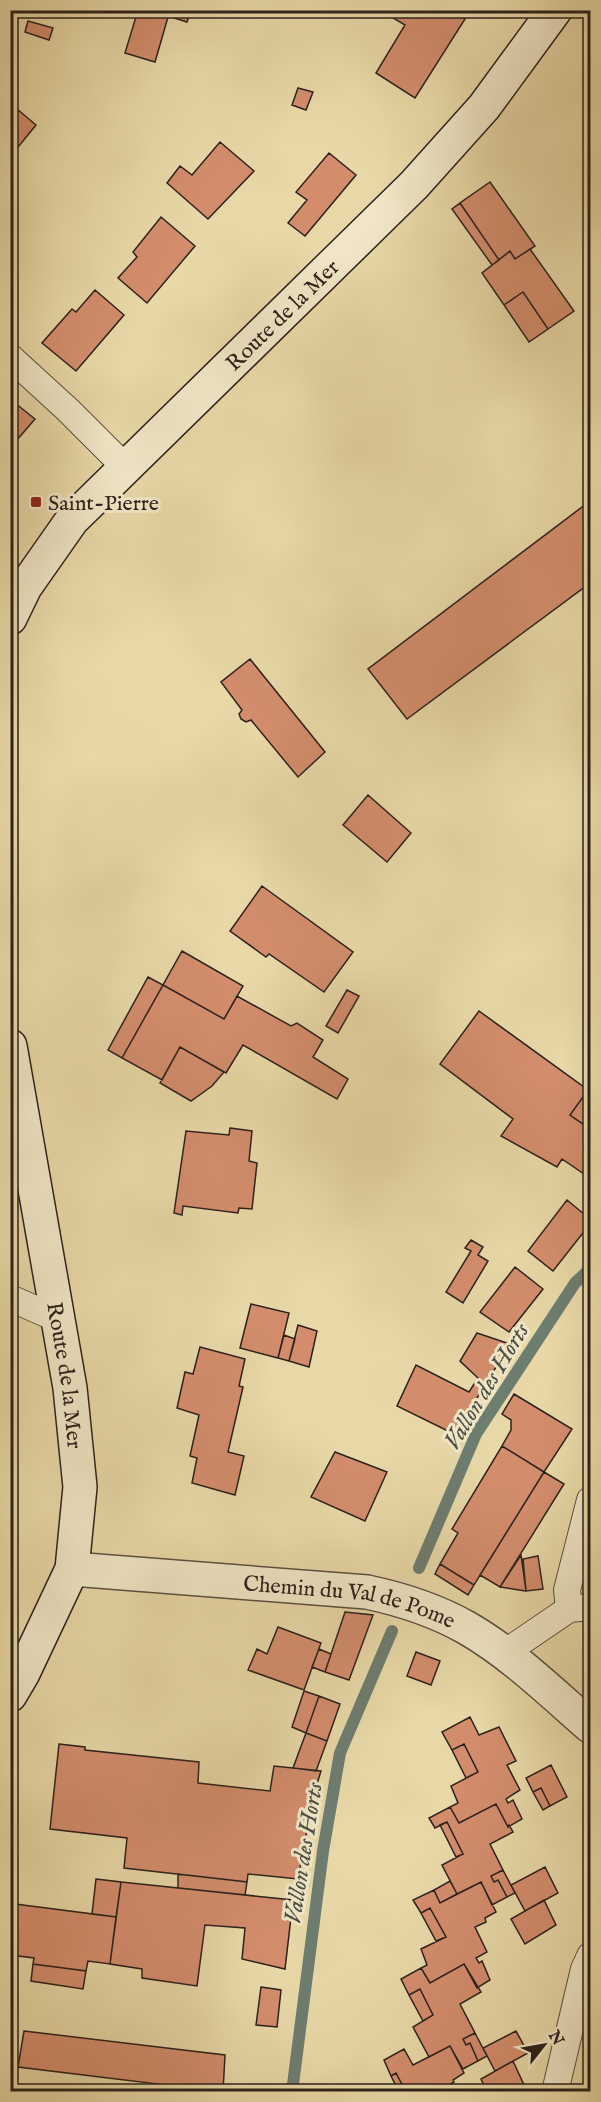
<svg xmlns="http://www.w3.org/2000/svg" width="601" height="2102" font-family="'IM FELL English',serif">
  <style>
    .lines { fill: none; stroke-linecap: round; stroke-linejoin: round }
    .stream { stroke: #6d7d70; stroke-width: 12 }
    .building { fill: #d38d6d; stroke: #2d211c; stroke-width: 1.5 }
    .service-casing { stroke: #5c4f3f; stroke-width: 28 }
    .minor-casing { stroke: #5c4f3f; stroke-width: 36 }
    .secondary-casing { stroke: #2d211c; stroke-width: 36 }
    .service { stroke: #f0e6c6; stroke-width: 26 }
    .minor { stroke: #f0e6c6; stroke-width: 33 }
    .secondary { stroke: #f0e6c6; stroke-width: 33 }
    .poi-dot { fill: #8f2418; stroke: #f0e6c6; stroke-width: 2 }
    .labels { text-anchor: middle; stroke-width: 6; stroke-linejoin: round; paint-order: stroke }
    .street-label { font-size: 22px; fill: #2d211c; stroke: #f0e6c6 }
    .poi-label { font-size: 22px; fill: #2d211c; stroke: #f0e6c6; text-anchor: start }
    .water-label { font-size: 24px; font-style: italic; fill: #4d4f46; stroke: #f0e6c6 }
  </style>
  <rect width="100%" height="100%" fill="#e8d8a7"/>
  <filter id="stains"><feTurbulence type="fractalNoise" baseFrequency=".00333" numOctaves="4"/><feColorMatrix values="0 0 0 0 .2 0 0 0 0 .09 0 0 0 0 .02 0 0 0 .5 -.17"/></filter>
  <radialGradient id="worn" r=".72"><stop offset=".6" stop-color="#630" stop-opacity="0"/><stop offset="1" stop-color="#630" stop-opacity=".3"/></radialGradient>
  <g class="lines">
    <!-- stream -->
    <path class="stream" d="M419 1568 476 1434 575 1283 590 1269
      M292 2092 323 1851 340 1753 392 1631"/>
  </g>
  <!-- building -->
  <path class="building" d="M138 10H149L168 17 155 62 125 53Z
    M149 10H191L187 22Z
    M393 10H451L465 19 415 98 376 73 405 25 390 16Z
    M28 21 53 28 49 40 25 32Z
    M298 88 313 92 306 110 292 105Z
    M10 103 36 125 10 157Z
    M220 142 254 171 208 219 167 183 180 166 192 175Z
    M329 153 356 175 305 236 288 223 307 200 296 192Z
    M490 182 535 246 515 259 510 251 499 260 460 203Z
    M460 203 499 260 492 265 452 209Z
    M161 217 195 246 147 303 118 278 137 257 133 252Z
    M530 249 574 311 548 329 523 292 504 305 482 273 510 251 515 259Z
    M95 290 124 315 76 371 42 343 72 309 76 312Z
    M523 292 548 329 529 342 504 305Z
    M10 399 35 419 10 448Z
    M590 501V583L407 719 368 669Z
    M250 659 325 752 298 777 251 720 246 722 241 719 239 714 242 710 221 682Z
    M368 795 411 833 387 862 343 825Z
    M262 886 353 952 324 992 269 954 266 957 230 931Z
    M182 951 243 986 224 1019 163 985Z
    M148 977 163 985 122 1058 108 1050Z
    M163 985 224 1019 237 996 291 1026 297 1023 323 1040 313 1057 348 1079 337 1099 243 1045 226 1073 180 1047 162 1080 122 1058Z
    M347 990 359 996 338 1033 326 1026Z
    M479 1011 588 1090 570 1115 590 1129V1178L562 1159 557 1167 501 1136 513 1119 440 1064Z
    M180 1047 224 1072 212 1086 191 1101 160 1083Z
    M588 1090 590 1092V1129L570 1115Z
    M230 1128 252 1131 249 1161 257 1163 252 1209 239 1208 238 1213 183 1206 182 1215 174 1213 186 1131 229 1135Z
    M567 1200 590 1219V1224L553 1271 528 1251Z
    M471 1240 483 1247 478 1255 488 1261 463 1303 446 1292 471 1251 465 1248Z
    M515 1267 543 1289 509 1332 480 1312Z
    M251 1304 289 1313 278 1358 240 1348Z
    M298 1325 317 1331 309 1367 289 1361Z
    M477 1333 510 1344 477 1398 458 1436 397 1406 416 1365 469 1392 478 1378 460 1361Z
    M284 1335 295 1339 289 1361 278 1358Z
    M200 1347 245 1359 239 1386 243 1387 228 1452 244 1456 235 1495 192 1483 197 1458 190 1456 199 1415 177 1408 185 1372 193 1374Z
    M514 1394 572 1429 544 1472 502 1446 511 1430V1420L502 1414Z
    M502 1446 544 1472 474 1585 440 1564 458 1533 452 1529Z
    M335 1452 387 1472 365 1521 311 1497Z
    M544 1472 564 1484 500 1587 480 1575Z
    M521 1555 526 1591 500 1587Z
    M538 1556 543 1589 526 1591 523 1559Z
    M440 1564 474 1585 468 1595 435 1574Z
    M345 1612 373 1615 349 1680 325 1672Z
    M278 1627 321 1643 304 1690 248 1670 257 1649 267 1654Z
    M319 1649 331 1654 325 1672 312 1667Z
    M416 1652 440 1661 431 1685 407 1676Z
    M304 1691 319 1696 306 1733 292 1727Z
    M319 1696 340 1704 327 1741 306 1733Z
    M470 1717 479 1735 499 1727 516 1761 507 1765 520 1790 506 1799 508 1803 513 1800 522 1819 508 1827 496 1804 459 1823 450 1807 458 1803 451 1786 478 1772 464 1744 452 1750 442 1732Z
    M306 1733 327 1741 316 1771 293 1768Z
    M59 1744 85 1747V1750L199 1762 198 1783 270 1791 274 1766 321 1771 313 1797 298 1879 248 1874 247 1882 124 1868 127 1838 50 1829Z
    M464 1744 478 1772 466 1778 452 1750Z
    M551 1765 567 1797 550 1806 541 1788 533 1792 526 1778Z
    M541 1788 550 1806 543 1810 533 1792Z
    M496 1804 508 1827 509 1825 513 1832 490 1844 503 1870 491 1876 494 1882 498 1880 507 1897 492 1905 481 1882 457 1894 442 1865 463 1854 447 1822 435 1828 429 1818 450 1807 459 1823Z
    M447 1822 463 1854 456 1857 440 1825Z
    M545 1867 558 1893 525 1911 511 1885Z
    M503 1870 515 1893 507 1897 498 1880 494 1882 491 1876Z
    M178 1874 247 1882 245 1895 178 1888Z
    M96 1879 121 1882 116 1917 92 1914Z
    M450 1881 457 1894 440 1903 434 1890Z
    M121 1882 293 1900 285 1969 242 1959 245 1928 205 1925 197 1986 142 1978V1969L110 1964Z
    M481 1882 496 1912 485 1918 486 1922 475 1927 487 1952 476 1958 479 1963 482 1961 490 1980 477 1988 464 1964 430 1983 421 1968 427 1965 421 1949 446 1937 430 1908 421 1913 413 1900 434 1890 440 1903Z
    M544 1900 556 1925 525 1944 511 1919Z
    M15 1904 116 1917 110 1964 88 1961 86 1971 33 1964 34 1958 10 1955V1937Z
    M430 1908 446 1937 436 1941 421 1913Z
    M33 1964 86 1971 83 1989 31 1981Z
    M464 1964 481 1992 460 2004 475 2033 463 2039 466 2045 470 2043 478 2061 463 2069 450 2046 429 2057 413 2027 433 2015 420 1989 409 1995 401 1979 421 1968 430 1983Z
    M261 1987 281 1990 277 2027 256 2025Z
    M420 1989 433 2015 423 2021 409 1995Z
    M24 2031 225 2055 223 2092 18 2067Z
    M516 2031 528 2053 495 2071 483 2048Z
    M475 2033 487 2056 478 2061 470 2043 466 2045 463 2039Z
    M450 2046 464 2073 453 2080 454 2082 444 2088 446 2092H406L396 2073 391 2076 384 2060 404 2049 413 2065Z
    M513 2061 525 2087 518 2092H487L481 2079Z
    M396 2073 406 2092H399L391 2076Z"/>
  <g class="lines">
    <defs>
      <path id="service" d="M10 357 68 410 126 468
        M10 1298 58 1319
        M569 1609 567 1590 590 1500
        M503 1654 569 1609 590 1607
        M555 2092 584 1969 590 1956"/>
      <g id="minor">
        <path id="s1" d="M72 1569 367 1592C400 1599 437 1611 467 1628 512 1654 551 1692 590 1726"/>
      </g>
      <g id="secondary">
        <path id="s2" d="M10 618 25 587 72 520 414 185 484 107 555 10"/>
        <path id="s3" d="M10 1046 70 1388 80 1487 72 1569 23 1673 10 1695"/>
      </g>
    </defs>
    <!-- service casing -->
    <use href="#service" class="service-casing"/>
    <!-- minor casing -->
    <use href="#minor" class="minor-casing"/>
    <!-- secondary casing -->
    <use href="#secondary" class="secondary-casing"/>
    <!-- service -->
    <use href="#service" class="service"/>
    <!-- minor -->
    <use href="#minor" class="minor"/>
    <!-- secondary -->
    <use href="#secondary" class="secondary"/>
  </g>
  <!-- markers -->
  <rect class="poi-dot" x="30" y="496" width="12" height="12" rx="3"/>
  <g class="labels">
    <!-- street labels -->
    <g class="street-label">
      <text dy="8" stroke="none"><textPath href="#s2" startOffset="410">Route de la Mer</textPath></text>
      <text dy="8" stroke="none"><textPath href="#s3" startOffset="334">Route de la Mer</textPath></text>
      <text dy="8" stroke="none"><textPath href="#s1" startOffset="280">Chemin du Val de Pome</textPath></text>
    </g>
    <!-- poi labels -->
    <g class="poi-label">
      <text x="48" y="510">Saint-Pierre</text>
    </g>
    <!-- water labels -->
    <g class="water-label">
      <text transform="translate(486 1386) rotate(-59)" y="8">Vallon des Horts</text>
      <text transform="translate(303 1853) rotate(-81)" y="8">Vallon des Horts</text>
    </g>
  </g>
  <!-- margin -->
  <rect width="601" height="2102" fill="none" stroke="#e8d8a7" stroke-width="36"/>
  <rect x="12" y="12" width="577" height="2078" fill="none" stroke="#2d211c" stroke-width="3"/>
  <rect x="18" y="18" width="565" height="2066" fill="none" stroke="#2d211c" stroke-width="1.5"/>
  <!-- north arrow -->
  <g transform="translate(544 2045) rotate(59)" stroke="#f0e6c6" stroke-width="4.5" paint-order="stroke">
  <path d="M0-4.5L10 22L0 15L-10 22Z" fill="#2d211c"/>
  <text y="-9" font-size="16" font-weight="bold" text-anchor="middle" fill="#2d211c">N</text>
  </g>
  <rect width="100%" height="100%" filter="url(#stains)"/>
  <rect width="100%" height="100%" fill="url(#worn)"/>
</svg>
